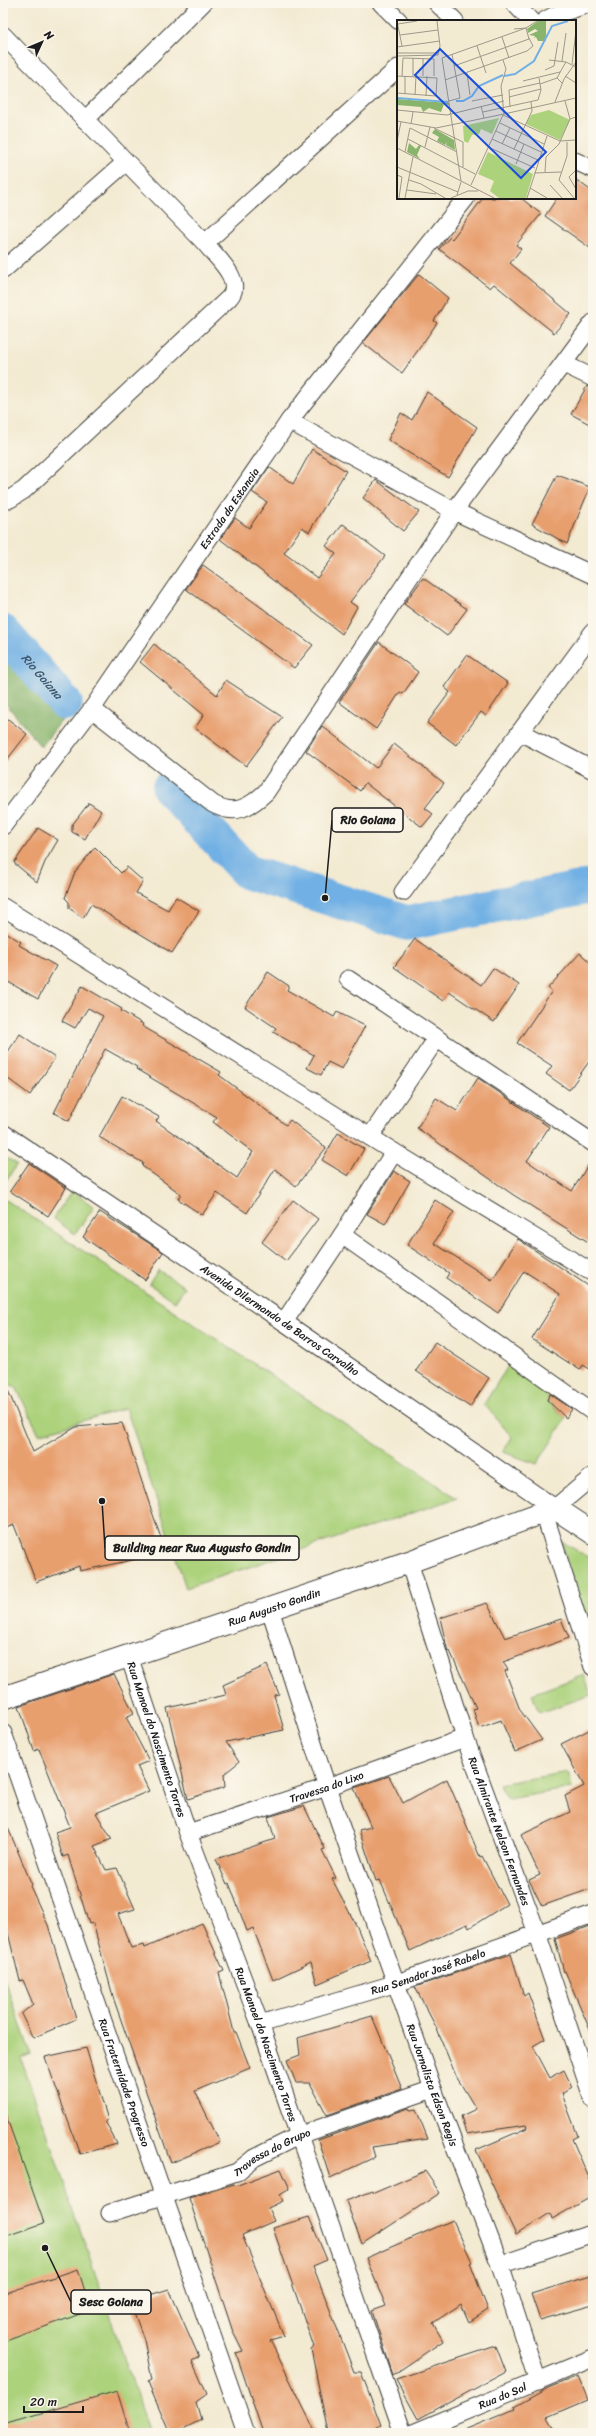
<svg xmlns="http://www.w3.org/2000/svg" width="596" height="2436" font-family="Sriracha,sans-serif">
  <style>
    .green { fill: #acd27c; stroke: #64774c }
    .forest { fill: #89b46c; stroke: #526844 }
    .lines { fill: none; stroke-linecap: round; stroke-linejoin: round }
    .river { stroke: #71b0e4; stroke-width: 35 }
    .building { fill: #e89f6e }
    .street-casing { stroke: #3c3b37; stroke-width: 19 }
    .secondary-casing { stroke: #3c3b37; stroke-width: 24 }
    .street { stroke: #fff; stroke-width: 17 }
    .secondary { stroke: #fff; stroke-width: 22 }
    .labels { text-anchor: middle; stroke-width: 3; stroke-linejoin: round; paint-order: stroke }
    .street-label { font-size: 11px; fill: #1c1c1c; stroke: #fbf7ec }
    .water-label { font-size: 12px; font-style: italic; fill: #3e576c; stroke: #fbf7ec }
    .inset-river { fill: none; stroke: #71b0e4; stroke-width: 2 }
    .inset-road { fill: none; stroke: #9d9889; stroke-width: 1 }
    .view { fill: #1d4ed8; fill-opacity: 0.15; stroke: #1d4ed8; stroke-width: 2 }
    .inset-edge { fill: none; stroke: #1c1c1c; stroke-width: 2 }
    .leader { fill: none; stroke: #1c1c1c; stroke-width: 1.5 }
    .callout-dot { fill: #1c1c1c; stroke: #fbf7ec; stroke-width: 1.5 }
    .callout { fill: #fbf7ec; stroke: #1c1c1c; stroke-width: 1.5 }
    .callout-label { font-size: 12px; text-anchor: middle; font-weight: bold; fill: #1c1c1c }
  </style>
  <rect width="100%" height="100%" fill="#fbf7ec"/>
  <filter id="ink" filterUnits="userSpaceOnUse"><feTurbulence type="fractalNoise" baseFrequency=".025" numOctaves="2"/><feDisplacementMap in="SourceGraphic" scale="8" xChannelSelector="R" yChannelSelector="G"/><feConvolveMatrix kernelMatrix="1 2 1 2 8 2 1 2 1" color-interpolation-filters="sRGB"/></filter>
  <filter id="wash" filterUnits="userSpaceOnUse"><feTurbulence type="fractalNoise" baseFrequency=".012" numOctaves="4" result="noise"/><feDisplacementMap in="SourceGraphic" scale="16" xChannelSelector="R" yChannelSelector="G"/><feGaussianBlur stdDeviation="0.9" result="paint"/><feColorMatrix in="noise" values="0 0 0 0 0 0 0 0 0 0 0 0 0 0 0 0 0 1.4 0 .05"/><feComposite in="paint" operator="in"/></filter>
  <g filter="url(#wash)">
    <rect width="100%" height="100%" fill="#f3ead2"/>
    <!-- green -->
    <path class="green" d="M3 1156 17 1164 3 1185Z
      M72 1191 94 1207 75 1234 53 1218Z
      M3 1198 457 1498 186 1588 126 1408 39 1434 16 1387 3 1382Z
      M158 1270 185 1287 175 1302 149 1284Z
      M513 1358 555 1387 547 1401 566 1418 537 1464 503 1452 512 1437 484 1404Z
      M561 1541 593 1560V1650Z
      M584 1675 591 1695 539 1713 532 1694Z
      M568 1772 572 1788 508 1799 499 1784Z
      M3 1976 31 2054 21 2058 150 2433H3Z"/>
    <!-- forest -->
    <path class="forest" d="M3 656 62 720 41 747 3 700Z"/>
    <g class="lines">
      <!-- river -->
      <g class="river">
        <path id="s1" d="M3 632 65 703"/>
        <path d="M169 788 247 872 407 923 593 886"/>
      </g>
    </g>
    <g id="blocks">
      <!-- building -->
      <path class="building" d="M575 179 593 192V250L545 216 557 198H575Z
        M483 198H521L541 214 516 245 521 249 510 263 571 314 554 333 494 284 490 288 439 249 450 237 452 239Z
        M419 274 448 298 434 321 437 323 402 373 363 343Z
        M587 386 593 388V426L571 414Z
        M427 392 477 427 448 477 388 440 401 413 412 420Z
        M312 449 346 471 309 532 302 527 284 553 317 578 336 554 326 546 343 524 385 556 350 602 357 607 342 634 220 539 235 518 249 528 267 502 252 492 269 467 293 484Z
        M557 475 590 487 567 544 532 524Z
        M376 480 419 512 403 531 363 498Z
        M203 565 313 645 294 668 186 589Z
        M423 578 467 609 447 636 404 604Z
        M379 642 418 672 403 694 400 692 376 729 339 702Z
        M154 644 217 695 226 680 282 717 246 766 195 728 204 715 140 662Z
        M467 655 508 683 486 716 481 712 456 745 427 723 450 692 444 687Z
        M3 715 27 734 3 765Z
        M322 726 376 768 394 744 444 783 425 808 433 814 422 827 365 783 360 791 306 751Z
        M89 803 101 811 85 839 72 832V825Z
        M38 828 58 840 45 862 37 882 14 863Z
        M95 847 121 873 127 867 143 881 136 893 168 910 176 897 199 911 172 953 91 904 83 918 69 908V902L65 898 75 872Z
        M3 931 21 942 19 945 56 966 38 999 3 979Z
        M415 939 481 985 493 968 519 985 494 1022 449 992 443 1001 394 967Z
        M580 953 593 965V1056L569 1090 546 1074 552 1066 517 1043 552 991 548 988Z
        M268 972 289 986 287 990 334 1017 337 1012 365 1026 342 1069 328 1062 321 1075 307 1068 314 1055 273 1032 276 1028 245 1007Z
        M82 986 122 1009 121 1011 143 1024 142 1026 221 1072 219 1075 286 1125 290 1120 326 1148 296 1186 275 1169 247 1213 217 1193 202 1215 178 1199 181 1194 142 1166 143 1163 99 1137 122 1096 159 1117 156 1121 237 1178 253 1152 213 1122 217 1117 136 1069 137 1067 105 1049 69 1121 54 1113 103 1016 88 1008 75 1028 62 1021Z
        M20 1034 55 1058 30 1095 3 1075V1059Z
        M478 1078 549 1127 527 1161 572 1191 593 1157V1245L512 1194 417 1128 436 1098 457 1111Z
        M338 1133 364 1149 348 1176 322 1160Z
        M29 1163 66 1188 48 1216 10 1191Z
        M394 1171 410 1181 385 1224 367 1214Z
        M293 1200 318 1219 286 1261 262 1242Z
        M435 1200 454 1212 434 1243 492 1280 518 1239 593 1289V1371L583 1365 580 1370 532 1339 560 1294 524 1271 498 1313 446 1278 449 1273 407 1245Z
        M100 1212 163 1252 145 1280 83 1237Z
        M435 1342 489 1378 470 1407 416 1371Z
        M3 1378 33 1452 76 1427 122 1423 166 1553 80 1571 79 1566 36 1582 14 1525 3 1529Z
        M550 1394 572 1409 566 1418 547 1400Z
        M487 1603 505 1638 561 1619 569 1638 503 1662 508 1670 505 1671 520 1710 542 1740 515 1752 501 1720 479 1728 473 1709 476 1708 450 1651 448 1652 440 1618Z
        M267 1665 279 1694 274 1695 284 1730 226 1742 239 1762 224 1774 225 1787 188 1799 167 1708 226 1695 223 1685Z
        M114 1674 134 1713 126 1717 149 1761 137 1766 149 1791 96 1813 112 1839 94 1846 106 1870 117 1868 135 1909 118 1914 131 1948 144 1945 145 1948 202 1923 224 1971 219 1973 234 2032H236L250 2068 195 2091 220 2142 171 2163 114 2000 93 1923 89 1924 68 1855 63 1857 55 1832 70 1827 39 1749 34 1751 19 1706Z
        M593 1728V1888L542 1906 529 1880 540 1875 521 1835 570 1812 565 1796 584 1786 561 1744Z
        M389 1776 403 1803 447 1779 480 1857 482 1856 507 1904 469 1928 467 1924 410 1951 380 1880 376 1881 359 1830 371 1827 354 1788Z
        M304 1806 325 1849 322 1850 336 1878 332 1879 357 1927 371 1961 317 1984 311 1962 273 1980 253 1928 247 1931 229 1883 227 1884 216 1859 275 1839 268 1817Z
        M3 1816 32 1885 30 1886 48 1925 76 2019 33 2038 21 2014 33 2004 23 1980 20 1981 7 1929 3 1931Z
        M593 1925V2037L565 1971 564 1972 555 1939Z
        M511 1954 524 1996 528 1993 545 2039 533 2046 550 2078 564 2070 572 2087 562 2094 578 2136 572 2139 593 2187V2196L552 2219 550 2213 516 2235 476 2150 527 2128 526 2125 466 2134 461 2116 476 2109 456 2076 436 2027 415 1987Z
        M372 2016 402 2089 327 2115 310 2083H296L287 2060 300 2055 298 2038Z
        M86 2048 108 2120 105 2121 117 2144 80 2154 45 2057Z
        M409 2108 410 2110 416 2109 428 2139 372 2147 375 2157 330 2178 318 2140Z
        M5 2113 44 2223 3 2237V2114Z
        M281 2169 290 2189 280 2195 283 2201 268 2208 274 2221 242 2235 284 2336 270 2340 316 2433H263L236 2353 243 2351 232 2329 189 2198 234 2184 235 2186Z
        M425 2171 440 2193 362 2244 346 2201 373 2191 374 2193Z
        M309 2217 327 2260 313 2266 354 2372H361L381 2425 363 2433H328L311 2349 314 2347 273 2228Z
        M453 2220 472 2262 470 2263 488 2310 469 2322 461 2304 433 2323 443 2341 393 2375 372 2311 386 2306 366 2258Z
        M78 2269 91 2310 3 2342V2294Z
        M593 2275V2305L540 2320 531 2294Z
        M169 2289 199 2357 192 2361 207 2394 196 2402 201 2420 175 2433H170L148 2382 152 2380 144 2340 130 2301Z
        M496 2346 506 2372 418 2419 396 2379Z
        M578 2376 588 2400 548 2417 557 2433H457L515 2409 514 2407 548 2388Z
        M117 2391 130 2433H3V2424Z"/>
    </g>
  </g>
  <g filter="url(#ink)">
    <use href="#blocks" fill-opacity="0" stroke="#3c3b37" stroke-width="1"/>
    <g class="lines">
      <defs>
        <g id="street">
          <path d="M381 3 399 21"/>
          <path d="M437 3 455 21"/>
          <path d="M514 3 531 21"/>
          <path d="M544 21 555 15 592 3"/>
          <path d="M3 35 205 243C215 256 245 281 229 298L24 490 10 499 3 498"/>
          <path d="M85 120 203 3"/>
          <path d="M575 161 593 169"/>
          <path d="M205 243 398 68"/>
          <path d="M3 270 126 162"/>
          <path d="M564 364 593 378"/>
          <path d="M289 421 454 511 593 575"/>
          <path d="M92 709 213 804C235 816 249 808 266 792L454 511 593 323"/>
          <path d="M520 732 593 770"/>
          <path id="s2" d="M3 826 92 709 289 421 466 198"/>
          <path d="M403 892 593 632"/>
          <path d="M3 907 394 1152 593 1273"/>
          <path d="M348 979 593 1143"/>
          <path id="s3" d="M3 1133 284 1322 555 1508 593 1476"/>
          <path d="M370 1137 437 1038"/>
          <path d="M342 1235 593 1412"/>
          <path d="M284 1322 342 1235 394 1152"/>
          <path d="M544 1513 593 1667"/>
          <path id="s4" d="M409 1562 465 1738 537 1933 593 2100"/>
          <path id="s5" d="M270 1609 327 1787 433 2089 500 2265 538 2382"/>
          <path id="s6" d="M129 1656 188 1833 260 2024 403 2433"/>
          <path id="s7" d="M3 1733 246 2433"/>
          <path id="s8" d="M188 1833 327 1787 465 1738"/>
          <path id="s9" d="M260 2024 397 1983 593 1914"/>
          <path id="s10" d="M110 2213 237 2172 254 2158 300 2135 433 2089"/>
          <path d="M500 2265 593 2233"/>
          <path id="s11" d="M413 2433 593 2358"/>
        </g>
        <g id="secondary">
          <path id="s12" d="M3 1698 409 1562 555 1508 593 1533"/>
        </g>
      </defs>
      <!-- street casing -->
      <use href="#street" class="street-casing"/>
      <!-- secondary casing -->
      <use href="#secondary" class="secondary-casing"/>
      <!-- street -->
      <use href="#street" class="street"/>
      <!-- secondary -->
      <use href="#secondary" class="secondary"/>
    </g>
  </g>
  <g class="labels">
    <!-- street labels -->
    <g class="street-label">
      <text dy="4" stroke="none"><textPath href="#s2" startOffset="390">Estrada da Estancia</textPath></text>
      <text dy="4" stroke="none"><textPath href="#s3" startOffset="334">Avenida Dilermando de Barros Carvalho</textPath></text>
      <text dy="4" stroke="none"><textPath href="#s12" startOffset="286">Rua Augusto Gondin</textPath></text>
      <text dy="4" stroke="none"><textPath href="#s6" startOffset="88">Rua Manoel do Nascimento Torres</textPath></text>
      <text dy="4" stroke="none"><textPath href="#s8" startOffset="146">Travessa do Lixo</textPath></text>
      <text dy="4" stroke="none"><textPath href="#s4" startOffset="284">Rua Almirante Nelson Fernandes</textPath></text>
      <text dy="4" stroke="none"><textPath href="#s9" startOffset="176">Rua Senador José Rabelo</textPath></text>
      <text dy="4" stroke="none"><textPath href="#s6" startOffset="412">Rua Manoel do Nascimento Torres</textPath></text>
      <text dy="4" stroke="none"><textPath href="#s7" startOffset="370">Rua Fraternidade Progresso</textPath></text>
      <text dy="4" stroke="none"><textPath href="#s5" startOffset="503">Rua Jornalista Edson Regis</textPath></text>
      <text dy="4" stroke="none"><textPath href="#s10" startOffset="174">Travessa do Grupo</textPath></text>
      <text dy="4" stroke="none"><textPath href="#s11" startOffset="97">Rua do Sol</textPath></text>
    </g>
    <!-- water labels -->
    <g class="water-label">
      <text dy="4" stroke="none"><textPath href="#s1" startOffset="59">Rio Goiana</textPath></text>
    </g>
  </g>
  <!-- overview -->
  <g transform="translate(397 20)">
    <rect width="179" height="179" fill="#f3ead2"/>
    <path d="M152 90 173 100 163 120 129 104 134 95ZM102 98 95 114 84 109 82 114 75 115 71 123 67 121 66 106ZM91 132 136 154 129 178H102L93 171 97 161 81 154Z" fill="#acd27c"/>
    <path d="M141 1H149V21H141L139 17 137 18 138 16 132 15 141 11 138 9 131 13 130 9ZM0 79 52 83V85L47 84 44 92 32 88 26 92 24 87 0 85ZM38 109 57 120 58 130 49 125 50 122 48 125 40 121 42 117 35 113ZM12 123 19 129 22 125 24 126 20 135 23 139 10 132Z" fill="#89b46c"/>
    <path class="inset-river" d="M107 56 118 54 137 41 155 6 171 1M0 78 51 82M59 81H66L75 76 82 66 106 55"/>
    <path class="inset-road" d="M0 1 5 26M1 4 20 1M117 9 129 8 140 1M3 15 41 10M105 17 112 38M80 26 89 53M0 27 43 21M0 33H41M0 36 41 35 43 26 40 1M16 38V56M45 38 64 161M45 38 129 8M26 39V56M152 40 169 42M165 41 169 13M175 44 179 11M57 46 132 19 129 8M148 50 157 46 161 22M70 53 73 75M0 56 40 58 39 76 0 73M5 56 6 38 37 39V56M168 56 179 63M48 60 130 31 136 26 132 18M126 61 163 52M165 63 160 58 166 47 169 42 179 47M143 64 160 58M8 74V56M18 75 19 56M29 76 30 56M112 77 144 69M52 81 63 78 55 34M75 81 106 75M168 81 173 99M158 82 167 59 179 42M84 86 87 98M113 87 112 70 143 63M0 90 50 95 107 81M86 92 141 80 144 70 142 58M107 94 179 78M106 95 163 121 179 120M0 101 39 108 107 94 104 66 109 49 106 40M103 103 147 124M14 104 16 92M13 108 60 132M37 108 66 122V147M99 111 144 132M11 119 78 154M95 119 141 140M0 121 4 102M170 122V136L162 160 177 178M105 124 113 108M28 127 33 107M91 127 138 148M0 128 97 178M117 129 135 91 134 82M8 132 13 108M119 144 127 124M0 147 61 172M179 150 172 157 179 169M148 152 149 137 162 124 173 99 179 97M137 153 164 152M0 155 5 157 2 178M12 160 24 164 48 178M74 165 106 95M153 165 165 178M133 168 150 178M10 170 39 174M60 175 64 162M8 178 16 137M54 178 71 171H81M130 178 150 116"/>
    <path class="view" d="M43 29 149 132 124 158 18 55Z"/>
    <rect width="179" height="179" class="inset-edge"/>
  </g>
  <!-- callouts -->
  <path class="leader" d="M325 898L332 820M102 1501L105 1548M45 2248L71 2302"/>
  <g class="callout-dot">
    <circle cx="325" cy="898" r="4"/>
    <circle cx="102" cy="1501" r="4"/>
    <circle cx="45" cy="2248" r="4"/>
  </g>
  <g class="callout">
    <rect x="332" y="808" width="71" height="24" rx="4"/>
    <rect x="105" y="1536" width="194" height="24" rx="4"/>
    <rect x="71" y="2290" width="80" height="24" rx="4"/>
  </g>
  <g class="callout-label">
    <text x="368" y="824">Rio Goiana</text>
    <text x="202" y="1552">Building near Rua Augusto Gondin</text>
    <text x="111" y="2306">Sesc Goiana</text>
  </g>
  <!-- margin -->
  <rect width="596" height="2436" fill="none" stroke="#fbf7ec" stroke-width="16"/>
  <!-- north arrow -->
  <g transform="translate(42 42) rotate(46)" stroke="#fbf7ec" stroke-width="3" paint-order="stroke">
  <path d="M0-3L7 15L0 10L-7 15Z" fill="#1c1c1c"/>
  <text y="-6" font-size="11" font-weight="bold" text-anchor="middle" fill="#1c1c1c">N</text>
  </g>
  <!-- scale -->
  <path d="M24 2406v6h59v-6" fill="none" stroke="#1c1c1c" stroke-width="2"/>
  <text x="30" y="2406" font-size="12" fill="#1c1c1c" stroke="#fbf7ec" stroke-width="3" paint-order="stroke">20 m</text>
</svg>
